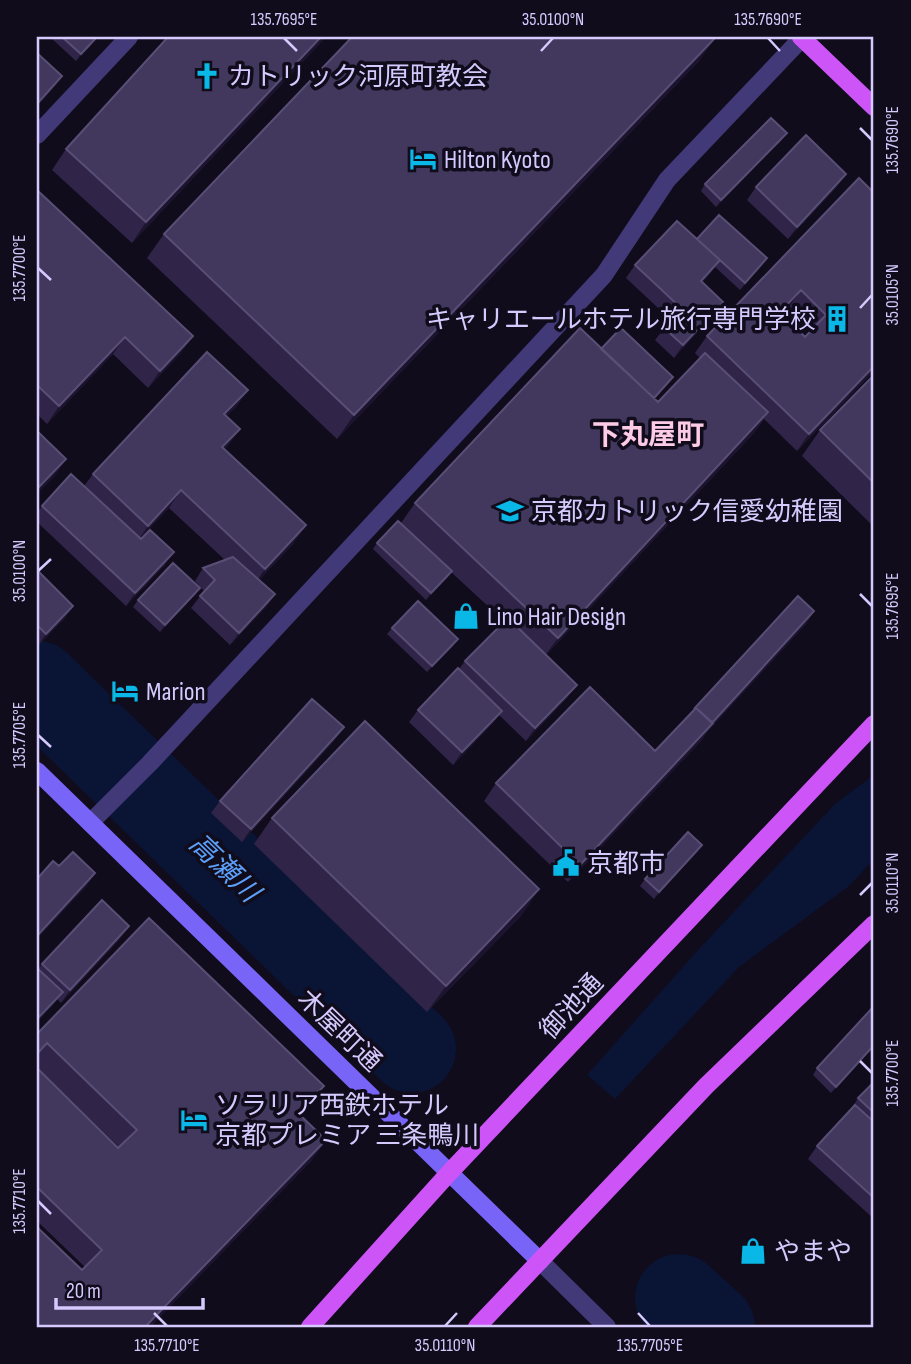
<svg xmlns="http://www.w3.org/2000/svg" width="911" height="1364" font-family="'Sofia Sans Condensed','Noto Sans JP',sans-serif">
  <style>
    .water { fill: #0a1536 }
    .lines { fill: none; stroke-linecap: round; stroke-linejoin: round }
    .river { stroke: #0a1536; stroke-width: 88 }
    .street { stroke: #423978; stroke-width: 18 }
    .secondary { stroke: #7964f8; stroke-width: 18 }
    .primary { stroke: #cd55f7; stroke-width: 18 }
    .wall { fill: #302549; fill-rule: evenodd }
    .shaded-wall { fill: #1c142e }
    .building { fill: #42375c; stroke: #594e75; stroke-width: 2; fill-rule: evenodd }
    .ticks { fill: none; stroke: #d5c9fd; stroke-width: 2.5 }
    .labels { text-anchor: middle; stroke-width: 7; stroke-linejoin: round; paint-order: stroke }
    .poi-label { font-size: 26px; fill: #d5c9fd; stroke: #100c1b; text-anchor: start }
    .street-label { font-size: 26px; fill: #d5c9fd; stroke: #100c1b }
    .neighbourhood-label { font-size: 28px; font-weight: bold; fill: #fdcbe5; stroke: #100c1b }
    .water-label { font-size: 28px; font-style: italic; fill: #5c9ef8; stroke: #100c1b }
    .neatline { fill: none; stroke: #d5c9fd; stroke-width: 2.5 }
    .ticks-label { font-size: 18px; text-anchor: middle; fill: #d5c9fd }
  </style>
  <rect width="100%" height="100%" fill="#100c1b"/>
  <!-- water -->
  <path class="water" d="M874 775V859L849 886 739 967 615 1099 587 1075 699 949 836 803Z"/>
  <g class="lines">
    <!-- river -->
    <path class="river" d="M37 685 412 1049
      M679 1298 711 1327"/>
    <!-- street -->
    <path class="street" d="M37 135 129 37
      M90 823 150 763 604 275 667 180 802 38
      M540 1261 607 1327"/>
    <!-- secondary -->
    <path class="secondary" d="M37 771 540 1261"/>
    <!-- primary -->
    <path class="primary" d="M801 37 874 107
      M310 1327 449 1173 874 724
      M477 1327 706 1086 874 924"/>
  </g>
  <!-- wall -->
  <path class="wall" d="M50 37H98L76 61Z
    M168 37H326L132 243 52 170 66 149Z
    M700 60 337 439 147 258 164 234Z
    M782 140 716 207 701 191 705 184Z
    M859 178 874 371 797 451 764 419 754 433 546 655 568 697 526 741 499 715 493 723 453 765 409 722 418 710 459 669 465 661 504 621 451 572 447 578 426 600 373 549 377 543 401 523 415 503 601 349 673 377 655 399 658 402 700 358 695 353 707 336ZM789 307 812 330 805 337 782 315Z
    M756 187H837L788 239 747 200Z
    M37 190 193 336 180 354 148 388 113 354 47 424 37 414Z
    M697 239 762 265 740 290 715 267 702 283 723 302 714 314 674 358 655 340 671 320 626 278 635 265Z
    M874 375V527L802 456 820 430Z
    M248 390 236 407 226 416 228 446 224 449 294 543 259 580 275 594 266 607 230 645 191 608 204 591 195 581 203 568 225 560 169 508 140 538 165 565 126 606 37 522V513L42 506 84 486 93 474Z
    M37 570 73 606 64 619 37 647Z
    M200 588 195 595 160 632 133 607 138 600Z
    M814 611 806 624 708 731 701 741 568 882 484 801 496 783 655 751 694 709Z
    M392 628 458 639 453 646 427 672 387 634Z
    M335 740 242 842 211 813 220 801Z
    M272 818 539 889 521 916 427 1012 254 844Z
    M697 852 654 899 640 886 645 879Z
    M120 939 61 1003 57 999 37 1023V969H38L42 964Z
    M37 1034 324 1086 310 1107 301 1116 326 1140 311 1161 150 1327H37L85 1267 37 1221V1068L118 1148 119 1147 37 1067Z
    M874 1046 831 1093 813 1075 817 1068Z
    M874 1082V1219L808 1159 817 1146 850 1111 858 1098Z"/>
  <!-- shaded-wall -->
  <path class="shaded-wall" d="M97 37 96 39 76 61 81 54Z
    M321 37H326L132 243 146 222Z
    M716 37 700 60 337 439 354 415Z
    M62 76 53 89 37 107V104Z
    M787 133 782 140 716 207 721 200Z
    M846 174 837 187 788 239 797 227Z
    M720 260 711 273 692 294 701 281Z
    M801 290 789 307 768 330 780 312Z
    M723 302 714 314 674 358 683 345Z
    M193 336 180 354 148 388 160 371Z
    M125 337 113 354 47 424 59 406Z
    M874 366V371L797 451 809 434Z
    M248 390 236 407 212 432 224 414Z
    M768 412 754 433 543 658 558 638Z
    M240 429 228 446 210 464 222 447Z
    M66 459 54 477 37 494V489Z
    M181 490 169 508 136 543 148 526Z
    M306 525 294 543 253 586 265 569Z
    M174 552 165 565 126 606 135 593Z
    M452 571 447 578 426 600 431 593Z
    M200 588 195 595 160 632 165 625Z
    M275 594 266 607 230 645 239 633Z
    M73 606 64 619 37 647 46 634Z
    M814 611 806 624 708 731 701 741 568 882 580 865Z
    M458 639 453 646 427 672 432 666Z
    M577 685 568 697 526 741 535 728Z
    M502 711 493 723 453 765 462 752Z
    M344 727 335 740 242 842 251 829Z
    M702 845 697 852 654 899 659 892Z
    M95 873 87 886 37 939V936Z
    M539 889 521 916 427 1012 446 986Z
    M129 926 120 939 61 1003 70 990Z
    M63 992 54 1004 37 1023V1019Z
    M324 1086 310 1107 284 1134 298 1113Z
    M326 1140 311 1161 150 1327H145Z"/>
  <!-- building -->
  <path class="building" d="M62 37H97L81 54Z
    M168 37H321L146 222 66 149Z
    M352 37H716L354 415 164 234Z
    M37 53 62 76 37 104Z
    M771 118 787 133 721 200 705 184Z
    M806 135 846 174 797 227 756 187Z
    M859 178 874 193V366L809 434 707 336ZM801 290 826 315 805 337 780 312Z
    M37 190 193 336 160 371 125 337 59 406 37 385Z
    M719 215 767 258 745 283 697 239Z
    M677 221 720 260 701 281 723 302 683 345 664 328 681 308 635 265Z
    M580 328 658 402 705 353 768 412 558 638 415 503Z
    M621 328 673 377 654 398 601 349Z
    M207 352 248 390 224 414 240 429 222 447 306 525 265 569 181 490 148 526 93 474Z
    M874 375V483L820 430Z
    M37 431 66 459 37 489Z
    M71 474 141 539 150 530 174 552 135 593 42 506Z
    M398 521 452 571 431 593 377 543Z
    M233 557 275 594 239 633 200 596 215 580 203 568Z
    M173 563 200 588 165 625 138 600Z
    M37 570 73 606 46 634 37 625Z
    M798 596 814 611 712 723 696 708 694 709Z
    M418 601 458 639 432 666 392 628Z
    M508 618 577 685 535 728 465 661Z
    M458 668 502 711 462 752 418 710Z
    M590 687 655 751 696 708 713 723 580 865 496 783Z
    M312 699 344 727 251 829 220 801Z
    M365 721 539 889 446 986 272 818Z
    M688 832 702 845 659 892 645 879Z
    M73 852 95 873 37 936V879L53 861 59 866Z
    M102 900 129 926 70 990 42 964Z
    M149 918 324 1086 298 1113 326 1140 145 1327H37V1227L82 1270 102 1250 37 1187V1068L118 1148 137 1130 47 1043 37 1054V1034Z
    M37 968 63 992 37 1019Z
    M874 1006V1045L836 1087 817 1068Z
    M874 1082V1113L858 1098Z
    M855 1105 874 1122V1198L817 1146Z"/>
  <!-- ticks -->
  <path class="ticks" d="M284 38 297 51M768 38 780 51M541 51 553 38M860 128 872 140M38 268 51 280M860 308 872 295M38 571 51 559M860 594 872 606M38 735 51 747M860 895 872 883M860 1061 872 1073M38 1201 51 1214M154 1313 167 1326M638 1313 650 1326M445 1326 457 1313"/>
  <!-- icons -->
  <defs>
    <symbol id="church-bare" viewBox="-9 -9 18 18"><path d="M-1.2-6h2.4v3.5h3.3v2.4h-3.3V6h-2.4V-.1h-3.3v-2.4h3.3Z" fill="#0ab8e7" stroke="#100c1b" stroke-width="2.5" paint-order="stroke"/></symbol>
    <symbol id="hotel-bare" viewBox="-9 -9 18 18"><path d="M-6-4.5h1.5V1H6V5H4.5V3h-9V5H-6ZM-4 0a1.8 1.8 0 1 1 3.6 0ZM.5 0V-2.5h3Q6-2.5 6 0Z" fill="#0ab8e7" stroke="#100c1b" stroke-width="2.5" paint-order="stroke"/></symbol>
    <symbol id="building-bare" viewBox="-9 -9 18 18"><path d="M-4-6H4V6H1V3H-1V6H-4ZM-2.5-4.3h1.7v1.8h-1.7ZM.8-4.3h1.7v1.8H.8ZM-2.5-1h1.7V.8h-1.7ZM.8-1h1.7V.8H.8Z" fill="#0ab8e7" stroke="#100c1b" stroke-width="2.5" paint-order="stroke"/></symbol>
    <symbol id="school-bare" viewBox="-9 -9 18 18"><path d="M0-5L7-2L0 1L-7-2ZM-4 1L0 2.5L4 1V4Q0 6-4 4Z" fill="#0ab8e7" stroke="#100c1b" stroke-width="2.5" paint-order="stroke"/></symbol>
    <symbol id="shop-bare" viewBox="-9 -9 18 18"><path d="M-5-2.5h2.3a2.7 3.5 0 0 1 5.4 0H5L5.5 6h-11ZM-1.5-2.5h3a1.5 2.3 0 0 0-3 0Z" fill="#0ab8e7" stroke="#100c1b" stroke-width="2.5" paint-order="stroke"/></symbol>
    <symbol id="civic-bare" viewBox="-9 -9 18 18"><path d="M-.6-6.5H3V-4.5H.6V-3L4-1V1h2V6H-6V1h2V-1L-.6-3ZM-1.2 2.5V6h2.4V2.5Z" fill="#0ab8e7" stroke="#100c1b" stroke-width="2.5" paint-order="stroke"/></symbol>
  </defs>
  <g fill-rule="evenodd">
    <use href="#church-bare" x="188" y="57" width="38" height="38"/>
    <use href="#hotel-bare" x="404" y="140" width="38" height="38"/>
    <use href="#building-bare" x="818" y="300" width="38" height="38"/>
    <use href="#school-bare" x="491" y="492" width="38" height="38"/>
    <use href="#shop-bare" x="447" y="597" width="38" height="38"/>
    <use href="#hotel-bare" x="106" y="672" width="38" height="38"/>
    <use href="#civic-bare" x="547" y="844" width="38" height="38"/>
    <use href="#hotel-bare" x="175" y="1101" width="38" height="38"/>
    <use href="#shop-bare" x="734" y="1232" width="38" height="38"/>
  </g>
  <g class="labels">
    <!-- poi labels -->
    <g class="poi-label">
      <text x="228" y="85">カトリック河原町教会</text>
      <text x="444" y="168">Hilton Kyoto</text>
      <text x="816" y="328" text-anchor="end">キャリエールホテル旅行専門学校</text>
      <text x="531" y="520">京都カトリック信愛幼稚園</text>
      <text x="487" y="625">Lino Hair Design</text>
      <text x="146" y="700">Marion</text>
      <text x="587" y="872">京都市</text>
      <text x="215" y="1114">ソラリア西鉄ホテル<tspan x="215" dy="30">京都プレミア 三条鴨川</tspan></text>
      <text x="774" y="1260">やまや</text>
    </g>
    <!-- street labels -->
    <g class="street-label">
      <text transform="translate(571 1006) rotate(-47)" y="9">御池通</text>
      <text transform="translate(340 1030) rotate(44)" y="9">木屋町通</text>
    </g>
    <!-- neighbourhood labels -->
    <g class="neighbourhood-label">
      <text x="648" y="444">下丸屋町</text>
    </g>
    <!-- water labels -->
    <g class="water-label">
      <text transform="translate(225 867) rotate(44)" y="10">高瀬川</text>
    </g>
  </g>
  <!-- border -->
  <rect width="911" height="1364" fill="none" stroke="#100c1b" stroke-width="77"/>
  <!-- scale -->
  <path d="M56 1298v10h147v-10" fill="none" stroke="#d5c9fd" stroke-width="3.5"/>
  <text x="66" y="1298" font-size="21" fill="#d5c9fd" stroke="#100c1b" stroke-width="5" paint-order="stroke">20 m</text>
  <rect x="38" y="38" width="834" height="1288" class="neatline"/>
  <g class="ticks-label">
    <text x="284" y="25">135.7695°E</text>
    <text x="553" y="25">35.0100°N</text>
    <text x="768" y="25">135.7690°E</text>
    <text transform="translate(892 140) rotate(-90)" y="6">135.7690°E</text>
    <text transform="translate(19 268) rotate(-90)" y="6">135.7700°E</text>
    <text transform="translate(892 295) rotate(-90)" y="6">35.0105°N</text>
    <text transform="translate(19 571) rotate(-90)" y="6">35.0100°N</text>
    <text transform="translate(892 606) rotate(-90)" y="6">135.7695°E</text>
    <text transform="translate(19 735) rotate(-90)" y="6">135.7705°E</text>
    <text transform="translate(892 883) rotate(-90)" y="6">35.0110°N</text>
    <text transform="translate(892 1073) rotate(-90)" y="6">135.7700°E</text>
    <text transform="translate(19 1201) rotate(-90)" y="6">135.7710°E</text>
    <text x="167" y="1351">135.7710°E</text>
    <text x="445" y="1351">35.0110°N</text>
    <text x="650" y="1351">135.7705°E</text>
  </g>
</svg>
